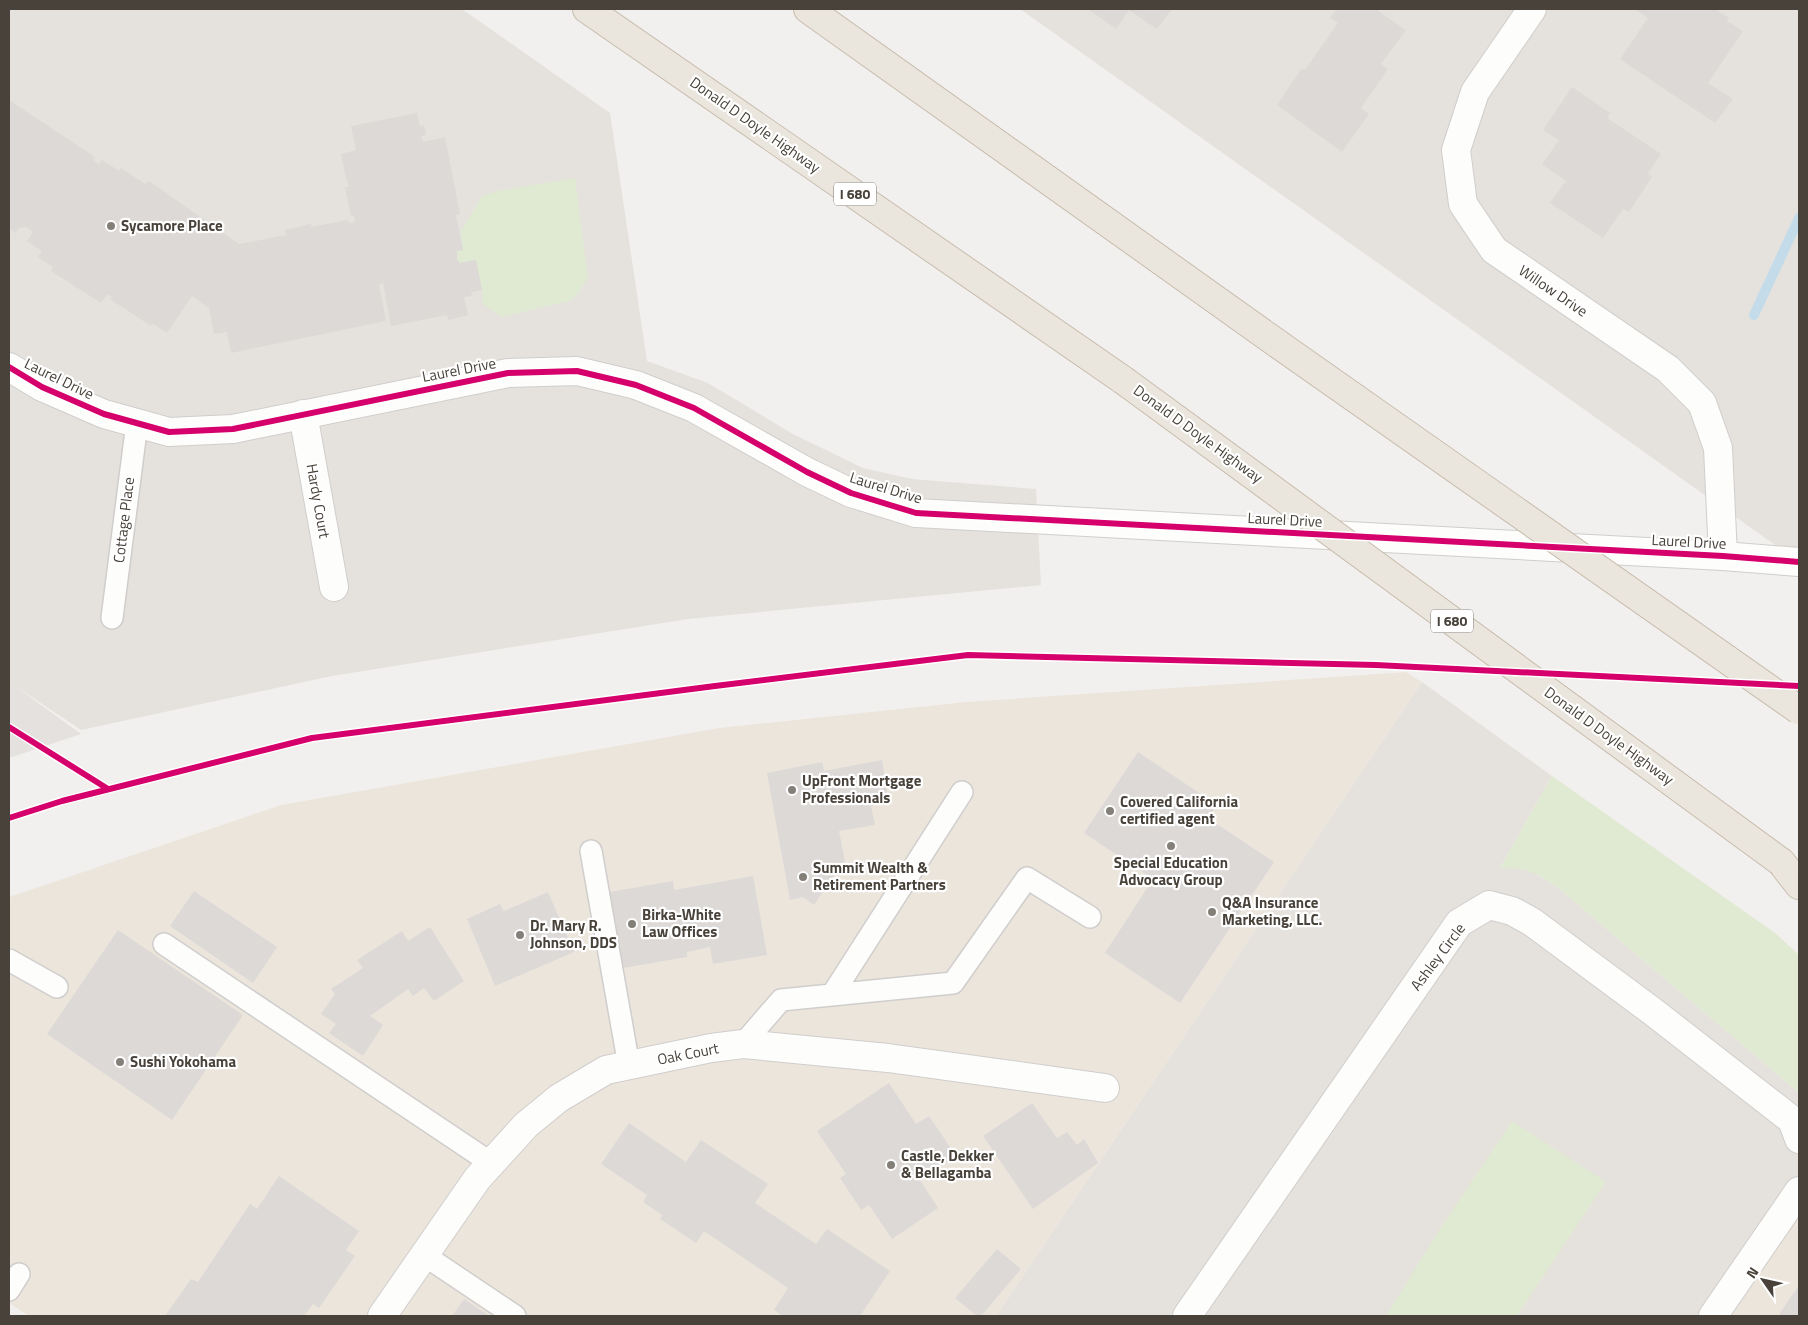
<svg xmlns="http://www.w3.org/2000/svg" width="1808" height="1325" font-family="'Titillium Web',sans-serif">
  <style>
    .residential { fill: #e5e2dd }
    .commercial { fill: #ece5dc }
    .green { fill: #e0e9d1 }
    .parking { fill: #e4e1df }
    .lines { fill: none; stroke-linecap: round; stroke-linejoin: round }
    .stream { stroke: #c4dcea; stroke-width: 10 }
    .building { fill: #dcd9d7 }
    .service-casing { stroke: #d0cecc; stroke-width: 24 }
    .minor-casing { stroke: #d0cecc; stroke-width: 30 }
    .motorway-casing { stroke: #c7bcad; stroke-width: 30 }
    .service { stroke: #fdfdfc; stroke-width: 21 }
    .minor { stroke: #fdfdfc; stroke-width: 28 }
    .motorway { stroke: #eae5dd; stroke-width: 28 }
    .motorway-bridge-casing { stroke: #c7bcad; stroke-width: 30; stroke-linecap: butt }
    .motorway-bridge { stroke: #eae5dd; stroke-width: 28 }
    .cycleway-casing { stroke: #fff; stroke-width: 9 }
    .cycleway { stroke: #d6006c; stroke-width: 6 }
    .poi-dot { fill: #847f79; stroke: #fff; stroke-width: 2 }
    .labels { text-anchor: middle; stroke-width: 4.5; stroke-linejoin: round; paint-order: stroke }
    .shield { fill: #fff; stroke: #7f7b75; stroke-width: 1 }
    .shield-label { font-size: 14px; font-weight: bold; fill: #48423a }
    .street-label { font-size: 15px; fill: #48423a; stroke: #fff }
    .poi-label { font-size: 15px; font-weight: bold; fill: #48423a; stroke: #fff; text-anchor: start }
  </style>
  <rect width="100%" height="100%" fill="#f2f0ee"/>
  <!-- residential -->
  <path class="residential" d="M9 9H462L610 113 647 361 708 383 793 434 863 468 912 479 1036 489 1041 585 688 619 332 676 81 730 9 682Z
    M1020 9H1799V562Z
    M1422 682 1552 776 1500 868 1518 867 1533 872 1556 886 1799 1093V1210L1729 1316H996Z"/>
  <!-- commercial -->
  <path class="commercial" d="M1406 672 1422 682 996 1316H29L9 1303V897L281 805 719 728 966 702Z
    M1799 1210V1316H1729Z"/>
  <!-- green -->
  <path class="green" d="M575 178 588 278 576 296 569 301 502 317 483 304 482 290 476 260 460 263 457 260V251L463 249 460 233 482 196 498 191Z
    M1552 776 1775 933 1799 955V1093L1556 886C1535 872 1525 867 1500 868Z
    M1512 1121 1606 1182 1517 1316H1386L1443 1224Z"/>
  <!-- parking -->
  <path class="parking" d="M9 682 19 689 81 734 9 758Z"/>
  <g class="lines">
    <!-- stream -->
    <path class="stream" d="M1754 315 1799 218"/>
  </g>
  <!-- building -->
  <path class="building" d="M1088 9H1172L1157 29 1129 10 1116 29Z
    M1337 9H1375L1406 30 1381 64 1388 69 1361 108 1369 114 1342 152 1277 105 1302 68 1305 70 1338 23 1330 18Z
    M1635 9H1715L1729 18 1727 21 1743 31 1708 83 1733 99 1715 123 1620 59 1648 18Z
    M1572 87 1610 113 1607 118 1661 154 1648 174 1652 177 1629 212 1623 209 1603 238 1550 203 1566 181 1542 164 1559 140 1543 130Z
    M9 100 95 157 93 160 99 164 102 160 119 171 121 168 145 184 149 181 239 244 286 235 285 230 311 224V227L348 220 349 223 355 222 354 216H351L345 187H349L347 178 346 179 341 154 356 150 351 126 417 113 420 126 424 125 426 135 421 136 423 142 445 137 460 214 456 215 463 250 457 251V260L460 263 476 260 482 290 471 292 472 296 464 297 468 315 448 320 447 315 391 326 383 283 379 284 386 321 231 353 227 332 214 334 209 308 192 296 167 333 152 323 151 326 110 299 112 297 108 294 101 303 51 271 53 267 38 257 42 251 27 241 33 232 26 227 19 228 16 233 9 228Z
    M1138 752 1217 805 1208 818 1274 862 1180 1003 1105 953 1153 879 1084 833Z
    M882 760 889 802 871 806 875 825 839 831 847 872 834 875 814 905 803 897 790 900 767 773 822 762 824 771Z
    M753 876 767 955 713 964 710 947 687 952V957L617 969 604 893 673 881 674 890Z
    M194 891 277 947 253 983 170 926Z
    M548 892 574 952 495 986 467 919 500 904 504 911Z
    M430 927 464 981 434 1001 424 988 413 996 408 989 370 1016 383 1025 363 1056 329 1033 336 1024 321 1014 335 994 331 989 363 968 357 960 402 931 408 941Z
    M118 930 243 1015 172 1120 47 1034Z
    M889 1083 916 1124 929 1116 956 1156 920 1180 938 1208 892 1239 869 1205 861 1210 840 1178 846 1174 817 1131Z
    M1032 1103 1057 1138 1067 1132 1077 1145 1084 1139 1098 1163 1033 1209 983 1136Z
    M629 1123 686 1162 701 1140 768 1184 755 1203 816 1244 827 1229 890 1271 860 1316H783L774 1310 788 1288 704 1231 696 1243 660 1219 662 1215 643 1202 647 1195 601 1164Z
    M279 1176 359 1231 346 1250 355 1256 319 1308 313 1304 304 1316H165L191 1279 198 1282 250 1204 257 1209Z
    M997 1249 1021 1269 981 1316H977L955 1298Z
    M1799 1285V1316H1778Z
    M464 1299 489 1316H452Z"/>
  <g class="lines">
    <defs>
      <path id="service" d="M112 618 137 423
        M591 851 629 1066
        M164 944 491 1163
        M9 960 57 987
        M832 995 962 792
        M743 1044 781 1000 953 983 1027 878 1090 917
        M424 1255 515 1316
        M9 1290 19 1274"/>
      <path id="minor" d="M1532 9 1475 92 1456 150 1463 204 1494 250 1668 369 1702 403 1718 448 1723 556
        M9 367 42 387 104 414 169 432 233 429 508 373 577 371 636 385 694 408 807 472 851 493 916 513 1723 556 1799 562
        M303 414 334 587
        M382 1316 477 1179 526 1125 559 1098 606 1070 711 1048 743 1044 888 1058 1105 1088
        M1187 1316 1459 923 1489 905 1512 911 1532 922 1652 1011 1792 1120 1799 1139
        M1713 1316 1799 1191"/>
      <path id="motorway" d="M587 9 1123 380
        M808 9 1278 344
        M1781 862 1799 885"/>
    </defs>
    <!-- service casing -->
    <use href="#service" class="service-casing"/>
    <!-- minor casing -->
    <use href="#minor" class="minor-casing"/>
    <!-- motorway casing -->
    <use href="#motorway" class="motorway-casing"/>
    <!-- service -->
    <use href="#service" class="service"/>
    <!-- minor -->
    <use href="#minor" class="minor"/>
    <!-- motorway -->
    <use href="#motorway" class="motorway"/>
    <defs>
      <path id="motorway-bridge" d="M1278 344 1799 710
        M1123 380 1781 862"/>
    </defs>
    <!-- motorway-bridge casing -->
    <use href="#motorway-bridge" class="motorway-bridge-casing"/>
    <!-- motorway-bridge -->
    <use href="#motorway-bridge" class="motorway-bridge"/>
    <defs>
      <path id="cycleway" d="M9 367 42 387 104 414 169 432 233 429 508 373 577 371 636 385 694 408 807 472 851 493 916 513 1723 556 1799 562
        M9 727 108 789
        M9 818 62 801 312 738 715 686 968 655 1376 665 1799 686"/>
    </defs>
    <!-- cycleway casing -->
    <use href="#cycleway" class="cycleway-casing"/>
    <!-- cycleway -->
    <use href="#cycleway" class="cycleway"/>
  </g>
  <!-- markers -->
  <g class="poi-dot">
    <circle cx="111" cy="226" r="5"/>
    <circle cx="792" cy="790" r="5"/>
    <circle cx="1110" cy="811" r="5"/>
    <circle cx="1171" cy="846" r="5"/>
    <circle cx="803" cy="877" r="5"/>
    <circle cx="1212" cy="912" r="5"/>
    <circle cx="632" cy="924" r="5"/>
    <circle cx="520" cy="935" r="5"/>
    <circle cx="120" cy="1062" r="5"/>
    <circle cx="891" cy="1165" r="5"/>
  </g>
  <g class="labels">
    <!-- shield labels -->
    <g class="shield">
      <rect x="834" y="182.5" width="42" height="23" rx="4"/>
      <rect x="1431" y="609.5" width="42" height="23" rx="4"/>
    </g>
    <g class="shield-label">
      <text x="855" y="199">I 680</text>
      <text x="1452" y="626">I 680</text>
    </g>
    <!-- street labels -->
    <g class="street-label">
      <text transform="translate(755 125) rotate(35)" y="5">Donald D Doyle Highway</text>
      <text transform="translate(1553 291) rotate(34)" y="5">Willow Drive</text>
      <text transform="translate(459 370) rotate(-11)" y="5">Laurel Drive</text>
      <text transform="translate(59 379) rotate(26)" y="5">Laurel Drive</text>
      <text transform="translate(1198 434) rotate(36)" y="5">Donald D Doyle Highway</text>
      <text transform="translate(886 488) rotate(17)" y="5">Laurel Drive</text>
      <text transform="translate(318 501) rotate(80)" y="5">Hardy Court</text>
      <text transform="translate(124 520) rotate(-83)" y="5">Cottage Place</text>
      <text transform="translate(1285 520) rotate(3)" y="5">Laurel Drive</text>
      <text transform="translate(1689 542) rotate(3)" y="5">Laurel Drive</text>
      <text transform="translate(1609 736) rotate(36)" y="5">Donald D Doyle Highway</text>
      <text transform="translate(1438 957) rotate(-53)" y="5">Ashley Circle</text>
      <text transform="translate(688 1054) rotate(-11)" y="5">Oak Court</text>
    </g>
    <!-- poi labels -->
    <g class="poi-label">
      <text x="121" y="231">Sycamore Place</text>
      <text x="802" y="786">UpFront Mortgage<tspan x="802" dy="17">Professionals</tspan></text>
      <text x="1120" y="807">Covered California<tspan x="1120" dy="17">certified agent</tspan></text>
      <text x="1171" y="868" text-anchor="middle">Special Education<tspan x="1171" dy="17">Advocacy Group</tspan></text>
      <text x="813" y="873">Summit Wealth &amp;<tspan x="813" dy="17">Retirement Partners</tspan></text>
      <text x="1222" y="908">Q&amp;A Insurance<tspan x="1222" dy="17">Marketing, LLC.</tspan></text>
      <text x="642" y="920">Birka-White<tspan x="642" dy="17">Law Offices</tspan></text>
      <text x="530" y="931">Dr. Mary R.<tspan x="530" dy="17">Johnson, DDS</tspan></text>
      <text x="130" y="1067">Sushi Yokohama</text>
      <text x="901" y="1161">Castle, Dekker<tspan x="901" dy="17">&amp; Bellagamba</tspan></text>
    </g>
  </g>
  <!-- border -->
  <rect width="1808" height="1325" fill="none" stroke="#48423a" stroke-width="20"/>
  <!-- north arrow -->
  <g transform="translate(1763 1280) rotate(304)" stroke="#ffffff" stroke-width="4" paint-order="stroke">
  <path d="M0-4L9 19L0 12L-9 19Z" fill="#48423a"/>
  <text y="-8" font-size="14" font-weight="bold" text-anchor="middle" fill="#48423a">N</text>
  </g>
</svg>
